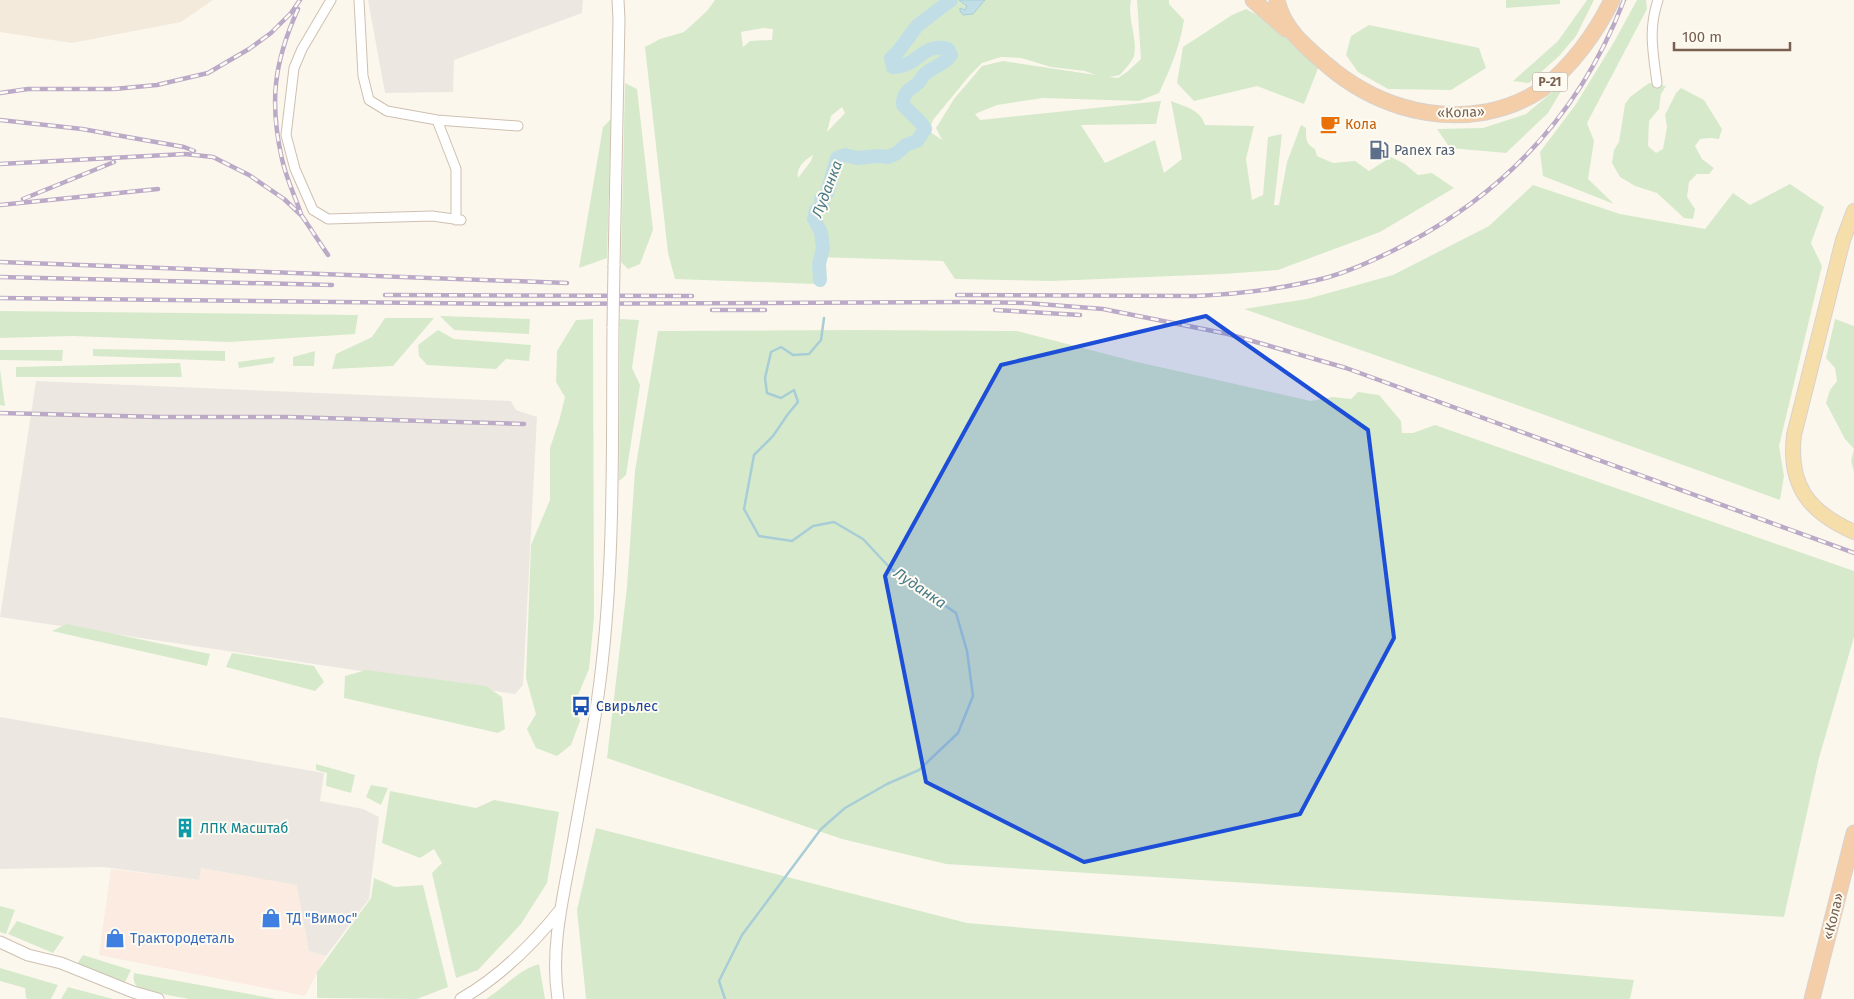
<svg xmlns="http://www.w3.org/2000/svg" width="1854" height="999" font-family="'Fira Sans',sans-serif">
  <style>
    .residential { fill: #f3eadb }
    .commercial { fill: #fbebe1 }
    .industrial { fill: #ece7e1 }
    .green { fill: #d6eacb; fill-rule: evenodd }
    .water { fill: #c1dee6; stroke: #a8cdd7 }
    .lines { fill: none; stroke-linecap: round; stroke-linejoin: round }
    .stream { stroke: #a8cdd7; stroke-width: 2.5 }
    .river { stroke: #c1dee6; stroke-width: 14 }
    .minor-casing { stroke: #cec0b1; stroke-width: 11 }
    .tertiary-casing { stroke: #cec0b1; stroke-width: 13 }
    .primary-casing { stroke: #d9d2ce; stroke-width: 16 }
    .trunk-casing { stroke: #d9d2ce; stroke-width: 17 }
    .minor { stroke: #fff; stroke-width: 9 }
    .tertiary { stroke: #fff; stroke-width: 11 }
    .primary { stroke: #f6deaa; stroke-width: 14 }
    .trunk { stroke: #f4cea8; stroke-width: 15 }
    .rail-casing { stroke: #bbaac7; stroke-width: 4.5 }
    .rail { stroke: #fefbf3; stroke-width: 2.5; stroke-dasharray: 8; stroke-linecap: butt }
    .tertiary-bridge-casing { stroke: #cec0b1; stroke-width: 13; stroke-linecap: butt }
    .tertiary-bridge { stroke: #fff; stroke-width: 11 }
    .marked { fill: #1d4ed8; fill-opacity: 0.2; stroke: #1d4ed8; stroke-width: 4; stroke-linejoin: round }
    .labels { text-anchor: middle; stroke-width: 4; stroke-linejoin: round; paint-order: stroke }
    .shield { fill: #fefbf3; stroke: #a08e80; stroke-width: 1 }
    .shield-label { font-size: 12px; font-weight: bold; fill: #77604f }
    .street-label { font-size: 14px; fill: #77604f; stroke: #fefbf3 }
    .food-label { font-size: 14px; fill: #c56008; stroke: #fefbf3; text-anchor: start }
    .service-label { font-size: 14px; fill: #4e5e75; stroke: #fefbf3; text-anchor: start }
    .transit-label { font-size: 14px; fill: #164399; stroke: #fefbf3; text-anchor: start }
    .culture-label { font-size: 14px; fill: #0d838f; stroke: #fefbf3; text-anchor: start }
    .shop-label { font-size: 14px; fill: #366cbe; stroke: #fefbf3; text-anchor: start }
    .water-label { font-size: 15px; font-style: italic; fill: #4a7a89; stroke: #fefbf3 }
  </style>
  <rect width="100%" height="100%" fill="#fcf7ed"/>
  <!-- residential -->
  <path class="residential" d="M0 0H213L181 22 72 43 0 32Z"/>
  <!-- commercial -->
  <path class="commercial" d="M200 868 298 885 309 951 326 956 305 996 99 955 111 869 198 880Z"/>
  <!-- industrial -->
  <path class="industrial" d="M368 0H583L582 13 454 60 453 92 385 93Z
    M36 381 511 401 516 410 537 417 523 685 515 694 0 617Z
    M0 717 324 773 320 801 363 809 379 817 369 899 326 956 309 951 297 885 201 868 199 880 104 867 0 869Z"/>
  <!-- green -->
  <path class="green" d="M715 0H1131C1127 18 1138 39 1134 56 1132 62 1124 70 1120 75L1109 77 1118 78 1127 72 1141 59 1137 0H1169V4L1184 20C1180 46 1170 70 1159 93L1139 101 1043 98 997 105 975 114 980 120 1161 101 1156 124 1081 125 1105 163 1155 140 1164 173 1182 159 1171 101C1185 107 1200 109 1205 125L1254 126 1246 159 1252 200 1263 195 1268 137 1282 134 1274 205H1279L1287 162 1301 125 1306 128C1306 137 1305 144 1315 149L1317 156 1333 163 1355 161 1369 171 1391 157 1405 164 1418 175 1432 173 1454 188 1380 232 1278 270 1223 274 1051 281 955 279 943 261 816 257 815 284 675 279 668 253 645 47 660 39 684 32 707 11ZM763 28 773 29 772 40 750 41 743 47 741 32ZM1001 57 1021 58 1051 67 1085 71 1096 75 1003 61 982 66 954 99 936 128 942 140 929 131 933 120 970 75 982 63ZM842 107 845 113 827 132 831 116ZM813 155 811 161 798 178C796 167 805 160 813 155Z
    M1506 0H1560V4L1506 8Z
    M1587 0H1594L1576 36 1560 55 1529 83 1513 81 1558 41Z
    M1637 0H1646L1647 9 1587 123 1594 141 1588 179 1614 204 1543 176 1540 152 1576 104 1614 42Z
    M1246 9 1276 25 1295 48 1319 66 1304 104 1257 86 1194 101 1177 83 1183 47 1232 15Z
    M1369 25 1479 48 1486 68 1451 90 1388 89 1358 72 1346 55 1351 36Z
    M1569 78 1548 113 1506 153 1450 148 1437 129 1483 128 1526 114Z
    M625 83 637 89 653 230 640 264 628 269 621 262Z
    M1649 83 1666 86 1661 94 1659 109 1649 121 1648 146 1656 153 1663 149 1667 127 1665 115 1676 93 1681 88 1704 100 1722 129 1719 139 1710 138 1700 139 1695 146 1702 159 1714 168 1709 174H1697L1689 182 1687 197 1695 209 1693 219 1684 218 1657 193 1635 186 1620 177 1612 163 1614 150 1619 142 1625 104 1630 97Z
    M611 119 607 258 579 268 603 127Z
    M1790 184 1824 207 1811 243 1822 266 1779 446 1784 476 1780 500 1503 400 1244 309 1307 299 1393 275 1489 226 1533 185 1620 214 1705 229 1733 193 1750 205Z
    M0 311 358 315 355 334 230 342 72 336 0 338Z
    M440 316 530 319 529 334 454 330Z
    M385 318H434L393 366 332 369 336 354 372 337Z
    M593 319 594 618 589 669 576 700 580 721 571 745 557 756 536 748 527 729 536 714 526 678 531 545 550 500V448L559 421 565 397 556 382 557 351 576 320Z
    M620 319 639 320 632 368 640 385 626 475 619 481Z
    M1835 319 1854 326V472L1851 461 1854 449 1845 439 1826 403 1830 390 1837 381 1835 368 1826 358Z
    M438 330 454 339 531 345 529 361 506 359 496 369 427 365 419 356 418 345Z
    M856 330 1017 331 1137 362 1311 401 1333 397 1351 399 1358 392 1379 395 1401 421 1402 433H1413L1435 425 1854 571V637L1819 758 1784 917 946 864 842 839 607 758 627 587 635 471 658 331Z
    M93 349 225 351V361L93 356Z
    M0 350H63L62 361 0 360Z
    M315 351 314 366H293V357Z
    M275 357 273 363 239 368 238 362Z
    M180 363 182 377H16V367Z
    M0 369 5 406 0 405Z
    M67 624 210 654 207 666 52 631Z
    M232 653 314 666 324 682 315 691 226 667Z
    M366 670 486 686 502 697 505 729 498 733 344 698 345 676Z
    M316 764 355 775 351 793 326 786 327 773 316 770Z
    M371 785 388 788 381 805 366 797Z
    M390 791 476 808 494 800 559 812 547 883 521 924 478 970 456 978 432 873 442 863 434 849 420 858 382 843Z
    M596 828 967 923 1634 980 1630 999H586L577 910Z
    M374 878 395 887 423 885 448 987 417 999 317 998V972L371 898Z
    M0 906 15 910 6 934 0 932Z
    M17 921 64 937 53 953 8 934Z
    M83 955 131 970 124 984 75 967Z
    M539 964 545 999H486C504 988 518 970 539 964Z
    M0 968 58 985 51 999H28L26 998 25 988 0 981Z
    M134 973 276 999H189L141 990C134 985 133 981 134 973Z
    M68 987 113 999H61Z"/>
  <!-- water -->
  <path class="water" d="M959 0H985L973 14 963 15 960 11V8L965 10 967 6Z"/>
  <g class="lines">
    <!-- stream -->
    <path class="stream" d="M725 999 719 981 742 935 821 829 845 808 887 784 919 770 958 733 973 696 967 651 956 613 891 569 863 539 834 522 813 526 792 541 759 536 744 509 754 455 773 436 788 414 798 402 794 390 781 398 767 393 765 378 771 352 781 347 793 355 809 354 821 340 824 318"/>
    <!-- river -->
    <path class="river" d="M820 280 819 264 823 248 821 232 814 219 816 210 823 204 821 199 827 193 837 158 845 155 857 158 878 156 888 157 897 153 906 145 917 141 925 129 921 123 903 105C903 91 909 91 918 83 921 81 922 76 925 74 934 66 944 65 951 55L948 49C921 42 919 67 893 67L891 58 897 53 917 26 951 0"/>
    <defs>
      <path id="minor" d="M331 0 302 49 294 68 286 135 295 169 313 210 328 219 432 216 461 220
        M359 0 363 76 369 100 387 111 437 120 518 126
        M1657 83C1653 52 1648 30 1658 0
        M437 120 456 169V220"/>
      <path id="tertiary" d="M614 266 619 20 618 0
        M0 942 28 955 61 963 133 992 158 999
        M461 999C501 976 533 944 561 909
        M558 999C550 950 563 897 572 849 582 793 593 737 600 681 615 563 612 444 613 326"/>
      <path id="primary" d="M1854 211 1843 240 1794 435C1788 486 1809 512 1854 532"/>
      <path id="trunk" d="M1253 0 1286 29
        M1277 0C1283 29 1306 47 1327 65 1371 103 1428 122 1486 112 1505 108 1525 101 1542 89 1571 67 1596 33 1612 0
        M1812 999 1854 833"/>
    </defs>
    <!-- minor casing -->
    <use href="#minor" class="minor-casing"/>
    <!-- tertiary casing -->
    <use href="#tertiary" class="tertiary-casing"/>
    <!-- primary casing -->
    <use href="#primary" class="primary-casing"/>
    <!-- trunk casing -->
    <use href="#trunk" class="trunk-casing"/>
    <!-- minor -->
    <use href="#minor" class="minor"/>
    <!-- tertiary -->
    <use href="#tertiary" class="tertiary"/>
    <!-- primary -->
    <use href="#primary" class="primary"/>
    <!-- trunk -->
    <use href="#trunk" class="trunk"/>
    <defs>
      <path id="rail" d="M298 9C274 62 269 102 282 159 286 178 295 196 301 214
        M0 93 28 89H114L157 85 208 73 249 49 271 33 291 13 300 0
        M0 120 82 129 184 147 194 151
        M0 164 185 154 213 157 249 175 284 199 302 216 328 255
        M23 199 114 162
        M0 205 158 189
        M0 262 567 283
        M0 277 332 285
        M385 295 692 296
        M957 295 1195 296C1240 294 1284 289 1329 277 1356 269 1383 256 1408 243 1510 189 1583 107 1624 0
        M0 298 509 304 965 302 1026 303 1103 309 1228 334 1346 368 1854 553
        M712 310H765
        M995 310 1080 315
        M0 413 160 417H288L524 424"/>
    </defs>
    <!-- rail casing -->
    <use href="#rail" class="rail-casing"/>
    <!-- rail -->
    <use href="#rail" class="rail"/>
    <defs>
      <path id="tertiary-bridge" d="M613 326 614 266"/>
    </defs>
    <!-- tertiary-bridge casing -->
    <use href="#tertiary-bridge" class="tertiary-bridge-casing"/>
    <!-- tertiary-bridge -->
    <use href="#tertiary-bridge" class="tertiary-bridge"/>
  </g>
  <!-- marked area -->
  <path class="marked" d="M1206 316 1368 430 1394 638 1300 814 1084 862 926 782 885 576 1001 365Z"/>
  <!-- icons -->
  <defs>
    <symbol id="cafe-bare" viewBox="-9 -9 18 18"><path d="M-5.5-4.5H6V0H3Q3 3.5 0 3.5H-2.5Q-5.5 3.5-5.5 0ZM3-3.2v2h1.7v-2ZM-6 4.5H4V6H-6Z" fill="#e8710a" stroke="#fefbf3" stroke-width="2.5" paint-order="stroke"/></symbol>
    <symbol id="fuel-bare" viewBox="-9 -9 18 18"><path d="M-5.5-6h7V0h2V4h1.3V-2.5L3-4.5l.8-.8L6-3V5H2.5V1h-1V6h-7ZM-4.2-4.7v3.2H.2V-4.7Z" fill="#5c6f8a" stroke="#fefbf3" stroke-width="2.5" paint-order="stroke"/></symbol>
    <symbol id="bus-bare" viewBox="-9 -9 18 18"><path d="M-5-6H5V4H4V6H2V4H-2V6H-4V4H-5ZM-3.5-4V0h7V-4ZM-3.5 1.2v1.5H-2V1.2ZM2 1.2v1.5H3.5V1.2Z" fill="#1a4fb4" stroke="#fefbf3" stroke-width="2.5" paint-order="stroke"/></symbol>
    <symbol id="building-bare" viewBox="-9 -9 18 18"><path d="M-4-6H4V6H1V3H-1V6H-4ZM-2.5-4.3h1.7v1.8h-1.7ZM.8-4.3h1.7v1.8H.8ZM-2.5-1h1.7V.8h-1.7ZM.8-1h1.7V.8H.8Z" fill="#0f9aa8" stroke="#fefbf3" stroke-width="2.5" paint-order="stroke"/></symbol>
    <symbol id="shop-bare" viewBox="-9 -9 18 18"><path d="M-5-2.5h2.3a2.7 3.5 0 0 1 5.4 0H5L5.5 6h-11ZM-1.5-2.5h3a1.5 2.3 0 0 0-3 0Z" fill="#3f7fe0" stroke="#fefbf3" stroke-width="2.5" paint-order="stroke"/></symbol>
  </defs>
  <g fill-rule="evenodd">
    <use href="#cafe-bare" x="1316" y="110" width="28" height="28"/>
    <use href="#fuel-bare" x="1365" y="136" width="28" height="28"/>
    <use href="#bus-bare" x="567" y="692" width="28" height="28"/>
    <use href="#building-bare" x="171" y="814" width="28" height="28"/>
    <use href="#shop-bare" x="257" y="904" width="28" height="28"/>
    <use href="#shop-bare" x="101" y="924" width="28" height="28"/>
  </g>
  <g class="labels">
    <!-- shield labels -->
    <rect class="shield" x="1532.5" y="72.5" width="35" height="19" rx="4"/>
    <g class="shield-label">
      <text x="1550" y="86">Р-21</text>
    </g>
    <!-- street labels -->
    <g class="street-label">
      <text transform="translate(1461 112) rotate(-2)" y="5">«Кола»</text>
      <text transform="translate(1833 916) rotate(-76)" y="5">«Кола»</text>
    </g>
    <!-- food labels -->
    <g class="food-label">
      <text x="1345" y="129">Кола</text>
    </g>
    <!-- service labels -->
    <g class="service-label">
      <text x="1394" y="155">Panex газ</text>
    </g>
    <!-- transit labels -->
    <g class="transit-label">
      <text x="596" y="711">Свирьлес</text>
    </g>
    <!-- culture labels -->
    <g class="culture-label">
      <text x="200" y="833">ЛПК Масштаб</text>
    </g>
    <!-- shop labels -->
    <g class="shop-label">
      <text x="286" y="923">ТД "Вимос"</text>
      <text x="130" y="943">Трактородеталь</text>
    </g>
    <!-- water labels -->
    <g class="water-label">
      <text transform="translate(827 189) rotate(-69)" y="5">Луданка</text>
      <text transform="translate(920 588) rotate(34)" y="5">Луданка</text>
    </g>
  </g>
  <!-- scale -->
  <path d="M1674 42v8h116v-8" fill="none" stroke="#77604f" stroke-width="2.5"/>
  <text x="1682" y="42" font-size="15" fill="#77604f" stroke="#fefbf3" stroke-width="4" paint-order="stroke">100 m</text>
</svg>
